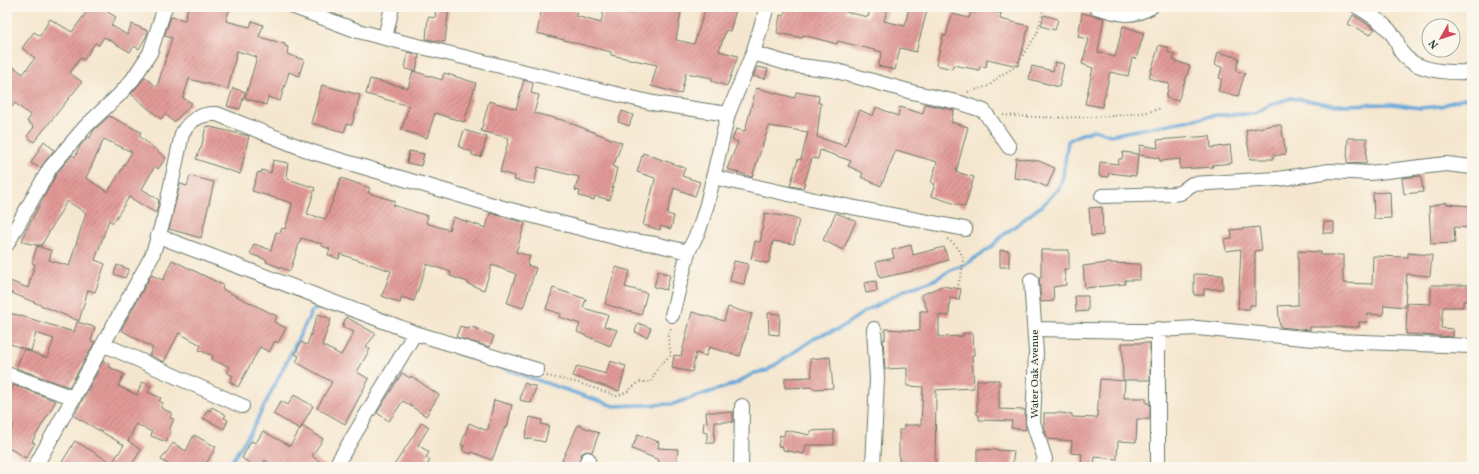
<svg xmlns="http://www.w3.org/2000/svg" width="1479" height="474" font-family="Vollkorn,serif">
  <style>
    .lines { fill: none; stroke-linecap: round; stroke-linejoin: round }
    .stream { stroke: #65a6d8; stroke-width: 3.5 }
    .building { fill: url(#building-hatch); fill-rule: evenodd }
    .minor-casing { stroke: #6a786a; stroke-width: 16 }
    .path { stroke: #6a786a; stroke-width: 2; stroke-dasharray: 1 3; stroke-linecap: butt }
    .minor { stroke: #fff; stroke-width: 14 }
    .labels { text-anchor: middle; stroke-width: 3; stroke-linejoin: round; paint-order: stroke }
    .street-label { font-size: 11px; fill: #1f3d34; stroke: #fbf7ec }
  </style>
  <defs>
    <pattern id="building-hatch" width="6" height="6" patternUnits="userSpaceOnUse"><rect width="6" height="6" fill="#e29a97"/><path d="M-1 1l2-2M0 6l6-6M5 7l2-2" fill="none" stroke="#b77f7c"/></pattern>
  </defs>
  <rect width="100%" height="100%" fill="#fbf7ec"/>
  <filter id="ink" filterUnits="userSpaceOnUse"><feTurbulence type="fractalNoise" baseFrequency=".025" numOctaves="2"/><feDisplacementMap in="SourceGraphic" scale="8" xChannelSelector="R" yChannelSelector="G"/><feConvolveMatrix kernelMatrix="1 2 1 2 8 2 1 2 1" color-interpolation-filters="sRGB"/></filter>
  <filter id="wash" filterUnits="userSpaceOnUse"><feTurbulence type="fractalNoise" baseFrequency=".012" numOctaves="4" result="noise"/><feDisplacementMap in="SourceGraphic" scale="16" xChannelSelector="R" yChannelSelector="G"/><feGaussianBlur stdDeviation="0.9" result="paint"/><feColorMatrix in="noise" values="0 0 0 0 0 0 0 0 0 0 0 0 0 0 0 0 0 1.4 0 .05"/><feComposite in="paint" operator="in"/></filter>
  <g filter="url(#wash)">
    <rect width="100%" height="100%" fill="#f5e7cf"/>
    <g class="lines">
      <!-- stream -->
      <path class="stream" d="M457 353 614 406 673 404 735 384 754 373 766 371 818 336 839 329 864 312 907 289 930 282 953 269 963 266 989 249 1002 236 1044 204 1059 188 1063 176 1068 141 1079 135 1094 130 1111 135 1216 115 1254 114 1270 105 1291 98 1336 105 1392 104 1420 108 1441 106 1464 98 1472 100
        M228 467 253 428 312 311 327 305"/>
    </g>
    <g id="blocks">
      <!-- building -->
      <path class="building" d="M90 7H99L116 17 111 25 127 35 132 24 148 31 147 35 139 49 134 46 130 52 104 37 99 45 95 43 84 60 80 58 70 73 82 82 34 142 27 136 34 127 27 121 31 116 15 103 7 113V62L23 74 35 58 22 48 34 32 40 36 50 19 72 32Z
        M188 7H230L226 21 250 27 252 21 263 25 259 37 285 44V46L288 47 287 54 304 60 299 76 289 72 280 101 268 97 266 105 245 98 257 57 237 51 228 89 189 79 183 98 192 103 174 122 165 114 161 119 131 94 145 77 157 87 172 38 164 36 171 17 185 20Z
        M436 7H449L445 42 426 39 428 17 435 18Z
        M542 7H578L576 16 601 23 604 9 632 14 633 7H650L663 10V7H682L676 40 694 44 706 7H726L736 10 730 31 726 30 719 51 738 56 727 86 711 81 712 78 686 73 681 94 651 86 657 65 611 55V52L537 33Z
        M786 7H848L846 12 868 17 871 7H888L884 21 905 26 909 7H928L916 52 900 48 895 70 878 66 882 52 838 41 837 44 803 35V38L777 33 780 15 784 16Z
        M976 7H996L995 12 1001 13 1000 19 1029 26 1018 66 987 59 986 67 980 66 979 70 953 65 952 69 936 65 943 35 946 36 952 14 969 18 971 12 975 13Z
        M1082 13 1104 18 1098 52 1115 57 1123 26 1144 33 1136 59 1132 58 1128 76 1110 72 1102 107 1085 104 1093 68 1082 64 1089 39 1078 37Z
        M1044 15 1058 19 1055 30 1041 26Z
        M1353 15 1375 29 1370 35 1348 24Z
        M1159 45 1169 48 1167 52 1175 54 1173 60 1190 66 1178 101 1166 98 1169 84 1149 78Z
        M408 52 419 55 416 71 405 69Z
        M1218 52 1239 58 1236 71 1245 73 1238 96 1218 91 1222 79 1219 78 1222 67 1215 65Z
        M1055 62 1064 64 1059 87 1029 79 1032 66 1053 71Z
        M757 67 768 69 765 79 753 76Z
        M413 71 442 80 444 73 476 83 464 122 435 113 427 138 401 130 409 106 366 94 370 79 408 88Z
        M524 80 533 83 531 93 539 95 534 113 562 120 622 143 613 167 617 168 610 200 595 196 594 200 579 196 580 191 575 190 579 177 538 167 534 184 514 180 515 176 500 172 509 138 481 131 489 101 516 109Z
        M322 85 360 95 352 125 347 124 344 132 311 123Z
        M233 88 245 92 240 109 227 106Z
        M756 88 795 98 796 92 819 96 818 103H821L817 137 845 146 860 110 873 116 876 107 898 116 900 107 923 114 925 104 954 110 951 122 968 127 956 172 974 177 965 207 931 196 935 184 931 183 937 162 896 150 881 186 861 177 863 173 848 166 851 161 820 150 818 159 812 158 803 188 790 186 798 159 801 160 808 132 769 126 752 177 727 169 738 142 732 140 736 129 745 131Z
        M622 111 633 115 629 126 618 122Z
        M109 116 141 132 139 136 166 158 158 169 155 166 142 189 159 200 156 213 129 197 113 223 109 220 95 260 105 264 95 292 88 290 79 321 7 291V280L28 288 35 264 32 263 37 246 52 251 49 260 69 266 86 213 67 201 41 246 22 242 24 234 57 173 72 155 75 157 80 146 88 137 90 138 94 130ZM104 139 132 152 108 192 86 178Z
        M1274 125H1281L1286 154 1273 156V159H1250L1246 130Z
        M206 126 249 136 240 174 196 159 200 149H201Z
        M464 130 487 137 481 157 472 155V152L459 147Z
        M1210 136 1211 148 1230 145 1232 163 1212 165 1213 167 1180 169V159L1160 161 1159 158 1139 155 1140 145 1158 148 1157 140Z
        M1348 138H1367L1366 164 1347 163Z
        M44 141 54 150 40 168 31 163Z
        M409 151 424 154 421 166 407 163Z
        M1123 152 1138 154 1136 176 1109 173 1108 177 1099 176 1100 162 1118 164 1119 159H1122Z
        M643 153 685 168 682 176 700 182 695 196 674 188 667 214 674 216 671 229 661 226 660 230 643 225 655 180V178L637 172Z
        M1016 158 1039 161 1055 168 1047 187 1030 180 1014 178Z
        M273 160 288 163 286 177 288 179 315 188 307 214 326 219 341 178 370 188 368 193 395 201 393 205 428 216 426 223 449 230 453 217 486 228 490 213 525 223 516 252 530 256 527 265 536 268 523 308 507 303 516 274 492 265 484 290 468 284V282L450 276 451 272 427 264 414 301 402 297 400 303 382 296 391 271 340 254 339 259 328 255 330 249 322 246V244L301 238 290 271 266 262 267 260 250 254 254 244 271 250 276 232 280 233 282 228 285 229 292 205V203L252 191 258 172 261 173 262 170 271 173Z
        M190 176 214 182 201 238 169 229 180 184 187 186Z
        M1421 176 1423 192 1404 194 1402 178Z
        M1390 192 1391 218 1374 219 1373 193Z
        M1446 202V204L1472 206V228L1454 227 1455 243 1431 244 1429 207Z
        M1102 207 1103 235 1091 236 1089 208Z
        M765 213 799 219 794 244 773 241 769 262 766 263 751 259 755 241 760 242Z
        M836 213 856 221 843 250 823 240Z
        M1324 222H1334V233H1323Z
        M1259 227 1262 250 1255 251V305H1250V309H1238L1241 249 1226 251 1224 239 1232 238 1231 230Z
        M911 245 913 255 944 247 948 260 917 270 880 278 876 262 894 258 892 250Z
        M1000 250 1009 251V267H1000Z
        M1041 250H1069V269H1064L1066 285 1053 287 1054 301 1041 302 1039 278H1041Z
        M1298 251 1321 252V255H1343V283L1372 284 1373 256 1408 257V253L1432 255 1430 276 1407 274 1405 307 1384 305 1383 315 1368 314 1367 322H1359V327H1310V330L1280 327 1278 306 1298 305Z
        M172 260 223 285 222 289 277 316 274 322 286 328 278 343 275 341 269 352 260 347 238 387 230 382 233 376 227 373 230 367 212 360 213 356 199 350 201 345 179 333 164 362 149 355 153 348 121 330 151 275 163 280Z
        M734 261 748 264 744 284 730 281Z
        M1107 263 1140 264V280H1125V284L1085 288 1083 266Z
        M117 265 129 269 125 278 114 274Z
        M616 267 630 271 625 287 647 293 641 315 605 304Z
        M658 271 670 275 666 290 654 287Z
        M1194 274 1222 275 1223 289H1204V295H1194Z
        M876 281 877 291 866 293 864 283Z
        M1431 285H1472V301H1463V307H1443L1441 328 1453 329V337L1406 334 1407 303 1431 304Z
        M942 286 961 289 959 300 950 298 949 316 939 315V337L963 336V333H973L974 355H972L974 388 936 390 935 467H904V461H899V430H904V425H921L923 387 907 386V368L885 369 883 339 885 340V329L920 331V311H928L921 295Z
        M553 288 586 299 583 308 608 315 604 326 617 330 610 346 577 332 580 324 559 317 561 314 546 309Z
        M1075 296H1088V311L1076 312Z
        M728 307 752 314 740 356 709 347 706 356 696 353 692 372 672 368 674 355 681 356 692 312 724 321Z
        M7 313 18 315 74 332 77 322 95 327 91 341 95 342 69 387 16 368 24 349 47 358 54 339 36 333 31 351 7 343Z
        M768 313 780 314 779 335 769 334Z
        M318 314 331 319 322 345 341 355 354 332 342 327 346 317 376 334 366 346 370 349 357 372 369 379 345 424 317 408 332 382 296 362 299 356 295 354 301 342 307 345Z
        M638 323 651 328 647 337 635 332Z
        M460 326 469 329 470 326 494 336 490 347 456 337Z
        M1122 343H1150V380H1123Z
        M830 357 833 388 813 389V387L785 388V378L812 377 810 359Z
        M103 361 110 365 109 367 124 374 118 386 137 395 142 382 151 386 148 392 161 398 159 401 163 403 161 408 172 413 170 418 174 419 169 430 171 431 166 442 151 436 152 432 136 424 128 441 141 450 130 467H59L75 441 112 463 124 445 74 416Z
        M610 361 626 366 619 391 573 376 577 366 606 374Z
        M402 373 410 378 411 376 439 395 426 416 403 401 389 421 377 413Z
        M1100 379 1125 381 1124 398H1146V403H1150V419H1137L1136 442 1118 441 1117 459 1095 457 1094 467H1081L1082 454 1071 453 1072 441 1048 439 1044 427V413H1059L1072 414V417L1097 418Z
        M977 380H999V409L1025 410 1026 430 1011 428 1012 421 979 420V415H977Z
        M524 383 536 387 531 403 520 400Z
        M14 385 56 401 32 442 35 443 26 458 7 447V437L14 425 7 421V397Z
        M294 395 313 406 300 429 273 414 281 401 288 405Z
        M494 400 512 405 507 428 505 427 492 460 472 452 471 454 462 450 464 446 461 445 469 423 485 430 488 429Z
        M212 407 226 415 224 418 228 420 224 429 203 418 208 409 210 411Z
        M706 412H733V422H715L714 443H707V433L703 432 704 422 707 423Z
        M530 417 542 420 541 424 549 426 545 442 525 438Z
        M422 422 429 427 418 445 429 452 426 458 430 460 426 467H393Z
        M578 425 599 433 592 452 587 451 582 453 577 467H559Z
        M302 426 323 439 312 456 327 467H276L265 460 261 467H255L242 458 251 441 256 443 263 431 290 446Z
        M785 430 810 435V431L834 430V445H806L804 454 783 450V447L778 446 780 435 784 436Z
        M638 434 659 442 658 448 678 449 676 467H658L659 460 632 449Z
        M194 435 216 447 204 467H172L161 460 173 443 186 451Z
        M977 449 1014 451 1012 467H977Z"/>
    </g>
  </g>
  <g filter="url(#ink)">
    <use href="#blocks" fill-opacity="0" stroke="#6a786a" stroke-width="1"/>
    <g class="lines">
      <defs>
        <path id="minor" d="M294 7 358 31 385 38 653 103 728 114
          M1096 7C1117 13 1130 19 1151 7
          M1358 7C1371 15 1386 24 1395 38 1398 42 1398 48 1401 52 1415 72 1451 73 1472 72
          M385 38 392 7
          M753 53 793 65 833 70 912 92 961 103 984 111 1009 147
          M713 177 815 200 965 229
          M1102 196 1172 194 1180 193 1192 184 1278 179 1330 171 1370 173 1446 164 1472 167
          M158 236 415 333 537 370
          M7 244 50 168 86 126 119 95 133 79 150 53 165 7
          M1031 280 1036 353 1033 422 1045 459 1041 467
          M672 315 688 252 699 230 707 204 728 114 753 53 767 7
          M1035 329 1137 331 1197 328 1335 341 1472 346
          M1158 329V467
          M103 344 242 406
          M7 374 74 398
          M35 467 152 256 164 218 182 134C189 120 202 113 217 114L312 152 503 208 626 240 655 244 688 252
          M335 467 415 333
          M585 467 588 459
          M741 467 742 406
          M873 467 877 378 874 329"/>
      </defs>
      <!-- minor casing -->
      <use href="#minor" class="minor-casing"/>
      <!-- path -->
      <path class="path" d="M968 92 989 86 1001 75 1015 67 1037 34 1044 7
        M1003 115C1040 118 1076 118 1113 116 1129 114 1146 114 1161 108
        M947 239C968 253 964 263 958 286
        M547 376 579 383 617 396 627 392 639 382H651L658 367 671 355 668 336 671 328"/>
      <!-- minor -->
      <use href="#minor" class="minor"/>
    </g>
  </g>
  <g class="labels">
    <!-- street labels -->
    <g class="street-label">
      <text transform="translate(1034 374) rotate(-90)" y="4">Water Oak Avenue</text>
    </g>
  </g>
  <!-- margin -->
  <rect width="1479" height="474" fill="none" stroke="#fbf7ec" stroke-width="24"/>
  <!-- north arrow -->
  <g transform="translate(1441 38) rotate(231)"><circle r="19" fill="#fbf7ec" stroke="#a3ada2"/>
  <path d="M0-3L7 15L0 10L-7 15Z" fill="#d1495b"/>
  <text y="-6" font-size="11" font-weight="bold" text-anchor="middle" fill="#1f3d34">N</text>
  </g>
</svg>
